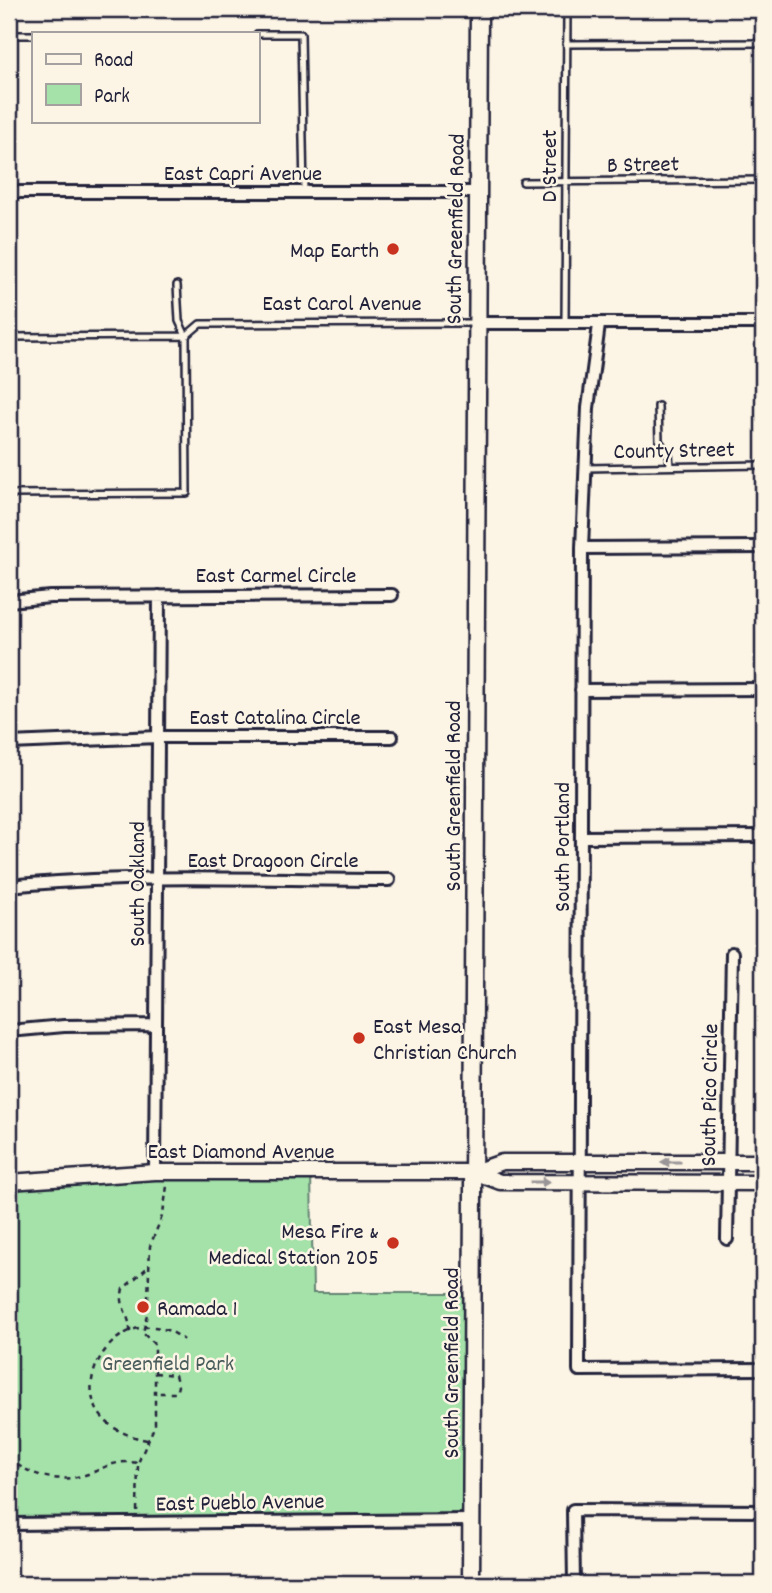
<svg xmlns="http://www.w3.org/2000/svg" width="772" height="1593" font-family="Dekko,sans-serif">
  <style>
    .green { fill: #a5e2a9; stroke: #648272; stroke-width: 2 }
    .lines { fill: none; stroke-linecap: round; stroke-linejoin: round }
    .service-casing { stroke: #22223b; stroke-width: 10 }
    .minor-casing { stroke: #22223b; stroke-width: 16 }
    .tertiary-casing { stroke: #22223b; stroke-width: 19 }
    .secondary-casing { stroke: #22223b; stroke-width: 21 }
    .path { stroke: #22223b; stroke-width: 2.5; stroke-dasharray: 5 5; stroke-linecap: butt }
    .service { stroke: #fcf5e5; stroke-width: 5 }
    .minor { stroke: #fcf5e5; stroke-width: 10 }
    .tertiary { stroke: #fcf5e5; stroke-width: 14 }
    .secondary { stroke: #fcf5e5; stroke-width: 16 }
    .oneway { fill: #9a9698 }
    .poi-dot { fill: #c8321e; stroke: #fcf5e5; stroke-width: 2.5 }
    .labels { text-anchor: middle; stroke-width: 5; stroke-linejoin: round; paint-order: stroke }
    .street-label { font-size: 23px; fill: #22223b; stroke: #fcf5e5 }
    .poi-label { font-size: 23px; fill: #22223b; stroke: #fcf5e5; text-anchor: end }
    .park-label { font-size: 23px; fill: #495c5c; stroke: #fcf5e5 }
  </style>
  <rect width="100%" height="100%" fill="#fcf5e5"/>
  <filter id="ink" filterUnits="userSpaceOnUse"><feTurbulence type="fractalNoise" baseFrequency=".0143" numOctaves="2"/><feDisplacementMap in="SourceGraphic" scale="14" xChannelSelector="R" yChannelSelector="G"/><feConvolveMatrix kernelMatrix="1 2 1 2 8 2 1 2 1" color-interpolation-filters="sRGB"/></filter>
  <g filter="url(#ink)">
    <!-- green -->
    <path class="green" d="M311 1172 313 1293H473L471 1520 9 1524V1182Z"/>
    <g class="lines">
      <defs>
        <path id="service" d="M257 34H301L304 193
          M9 35H33
          M566 44 763 43
          M523 182 763 180
          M565 324 567 9
          M9 337 186 336 200 324 474 323
          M658 406 659 441 669 454 670 466
          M585 468 763 465
          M9 494 187 493 186 336 179 321 177 285"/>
        <path id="minor" d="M9 192H478
          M476 323H763
          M599 325 588 408 582 548 579 1370 763 1369
          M582 548 763 547
          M9 601 50 597 392 595
          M581 690 763 689
          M9 743 158 737H392
          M582 837 763 836
          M9 886C134 873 263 880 389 880
          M9 1031 64 1026 156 1025
          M155 1172 159 596
          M727 1239 732 953
          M9 1524 471 1520
          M574 1584 573 1510 763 1511"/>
        <path id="tertiary" d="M474 1172 500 1182 763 1183
          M9 1182 155 1172H474L502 1162H763"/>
        <path id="secondary" d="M471 1584 479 9"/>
      </defs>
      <!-- service casing -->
      <use href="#service" class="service-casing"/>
      <!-- minor casing -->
      <use href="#minor" class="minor-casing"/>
      <!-- tertiary casing -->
      <use href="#tertiary" class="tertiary-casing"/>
      <!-- secondary casing -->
      <use href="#secondary" class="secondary-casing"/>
      <!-- path -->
      <path class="path" d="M148 1299 150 1246 163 1214 167 1186
        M130 1332C131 1316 118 1307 123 1289L148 1267
        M155 1373 175 1375 178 1386 176 1393H156
        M147 1440C35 1419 116 1285 184 1340
        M9 1459C36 1479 63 1485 96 1471 110 1464 122 1460 138 1463
        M137 1511 138 1463 155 1425V1345L143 1333 147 1314"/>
      <!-- service -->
      <use href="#service" class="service"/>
      <!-- minor -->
      <use href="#minor" class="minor"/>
      <!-- tertiary -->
      <use href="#tertiary" class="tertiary"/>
      <!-- secondary -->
      <use href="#secondary" class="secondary"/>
    </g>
    <!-- one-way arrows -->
    <defs><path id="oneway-solid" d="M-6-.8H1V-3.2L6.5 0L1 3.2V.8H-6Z" transform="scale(1.75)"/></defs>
    <g class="oneway">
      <use href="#oneway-solid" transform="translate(671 1162) rotate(180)"/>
      <use href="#oneway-solid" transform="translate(540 1182)"/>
    </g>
  </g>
  <!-- markers -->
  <g class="poi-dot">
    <circle cx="393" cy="249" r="7"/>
    <circle cx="359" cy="1038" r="7"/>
    <circle cx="393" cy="1243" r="7"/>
    <circle cx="143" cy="1307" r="7"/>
  </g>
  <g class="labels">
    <!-- street labels -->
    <g class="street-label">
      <text transform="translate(643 163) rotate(-1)" y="8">B Street</text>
      <text transform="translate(548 166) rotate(-90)" y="8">D Street</text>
      <text x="243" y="180">East Capri Avenue</text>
      <text transform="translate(454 229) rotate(-89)" y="8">South Greenfield Road</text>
      <text x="342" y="310">East Carol Avenue</text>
      <text transform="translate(674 449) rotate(-1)" y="8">County Street</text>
      <text x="276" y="582">East Carmel Circle</text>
      <text x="275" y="724">East Catalina Circle</text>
      <text transform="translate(452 796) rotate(-90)" y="8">South Greenfield Road</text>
      <text transform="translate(561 847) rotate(-90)" y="8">South Portland</text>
      <text x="273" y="867">East Dragoon Circle</text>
      <text transform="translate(136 884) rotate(-90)" y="8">South Oakland</text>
      <text transform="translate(708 1095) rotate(-89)" y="8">South Pico Circle</text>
      <text x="241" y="1158">East Diamond Avenue</text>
      <text transform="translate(450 1363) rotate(-90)" y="8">South Greenfield Road</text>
      <text transform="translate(240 1501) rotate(-1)" y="8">East Pueblo Avenue</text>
    </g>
    <!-- poi labels -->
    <g class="poi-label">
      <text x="379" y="257">Map Earth</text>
      <text x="373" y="1033" text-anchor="start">East Mesa<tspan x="373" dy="26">Christian Church</tspan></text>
      <text x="379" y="1238">Mesa Fire &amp;<tspan x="379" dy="26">Medical Station 205</tspan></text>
      <text x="157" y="1315" text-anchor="start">Ramada 1</text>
    </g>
    <!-- park labels -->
    <g class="park-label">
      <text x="168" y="1370">Greenfield Park</text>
    </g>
  </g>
  <!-- margin -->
  <rect width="772" height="1593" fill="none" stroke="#fcf5e5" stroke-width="35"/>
  <rect x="18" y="18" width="737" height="1558" fill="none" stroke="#22223b" stroke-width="2.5" filter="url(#ink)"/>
  <!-- legend -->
  <rect x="32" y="32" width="228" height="91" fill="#fcf5e5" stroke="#a5a1a1" stroke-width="2"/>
  <rect x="46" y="54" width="35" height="10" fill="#fcf5e5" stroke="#a5a1a1" stroke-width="2"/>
  <text x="94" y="66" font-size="21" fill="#22223b">Road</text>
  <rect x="46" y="84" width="35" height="21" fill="#a5e2a9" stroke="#a5a1a1" stroke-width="2"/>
  <text x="94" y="102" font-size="21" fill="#22223b">Park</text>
</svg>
